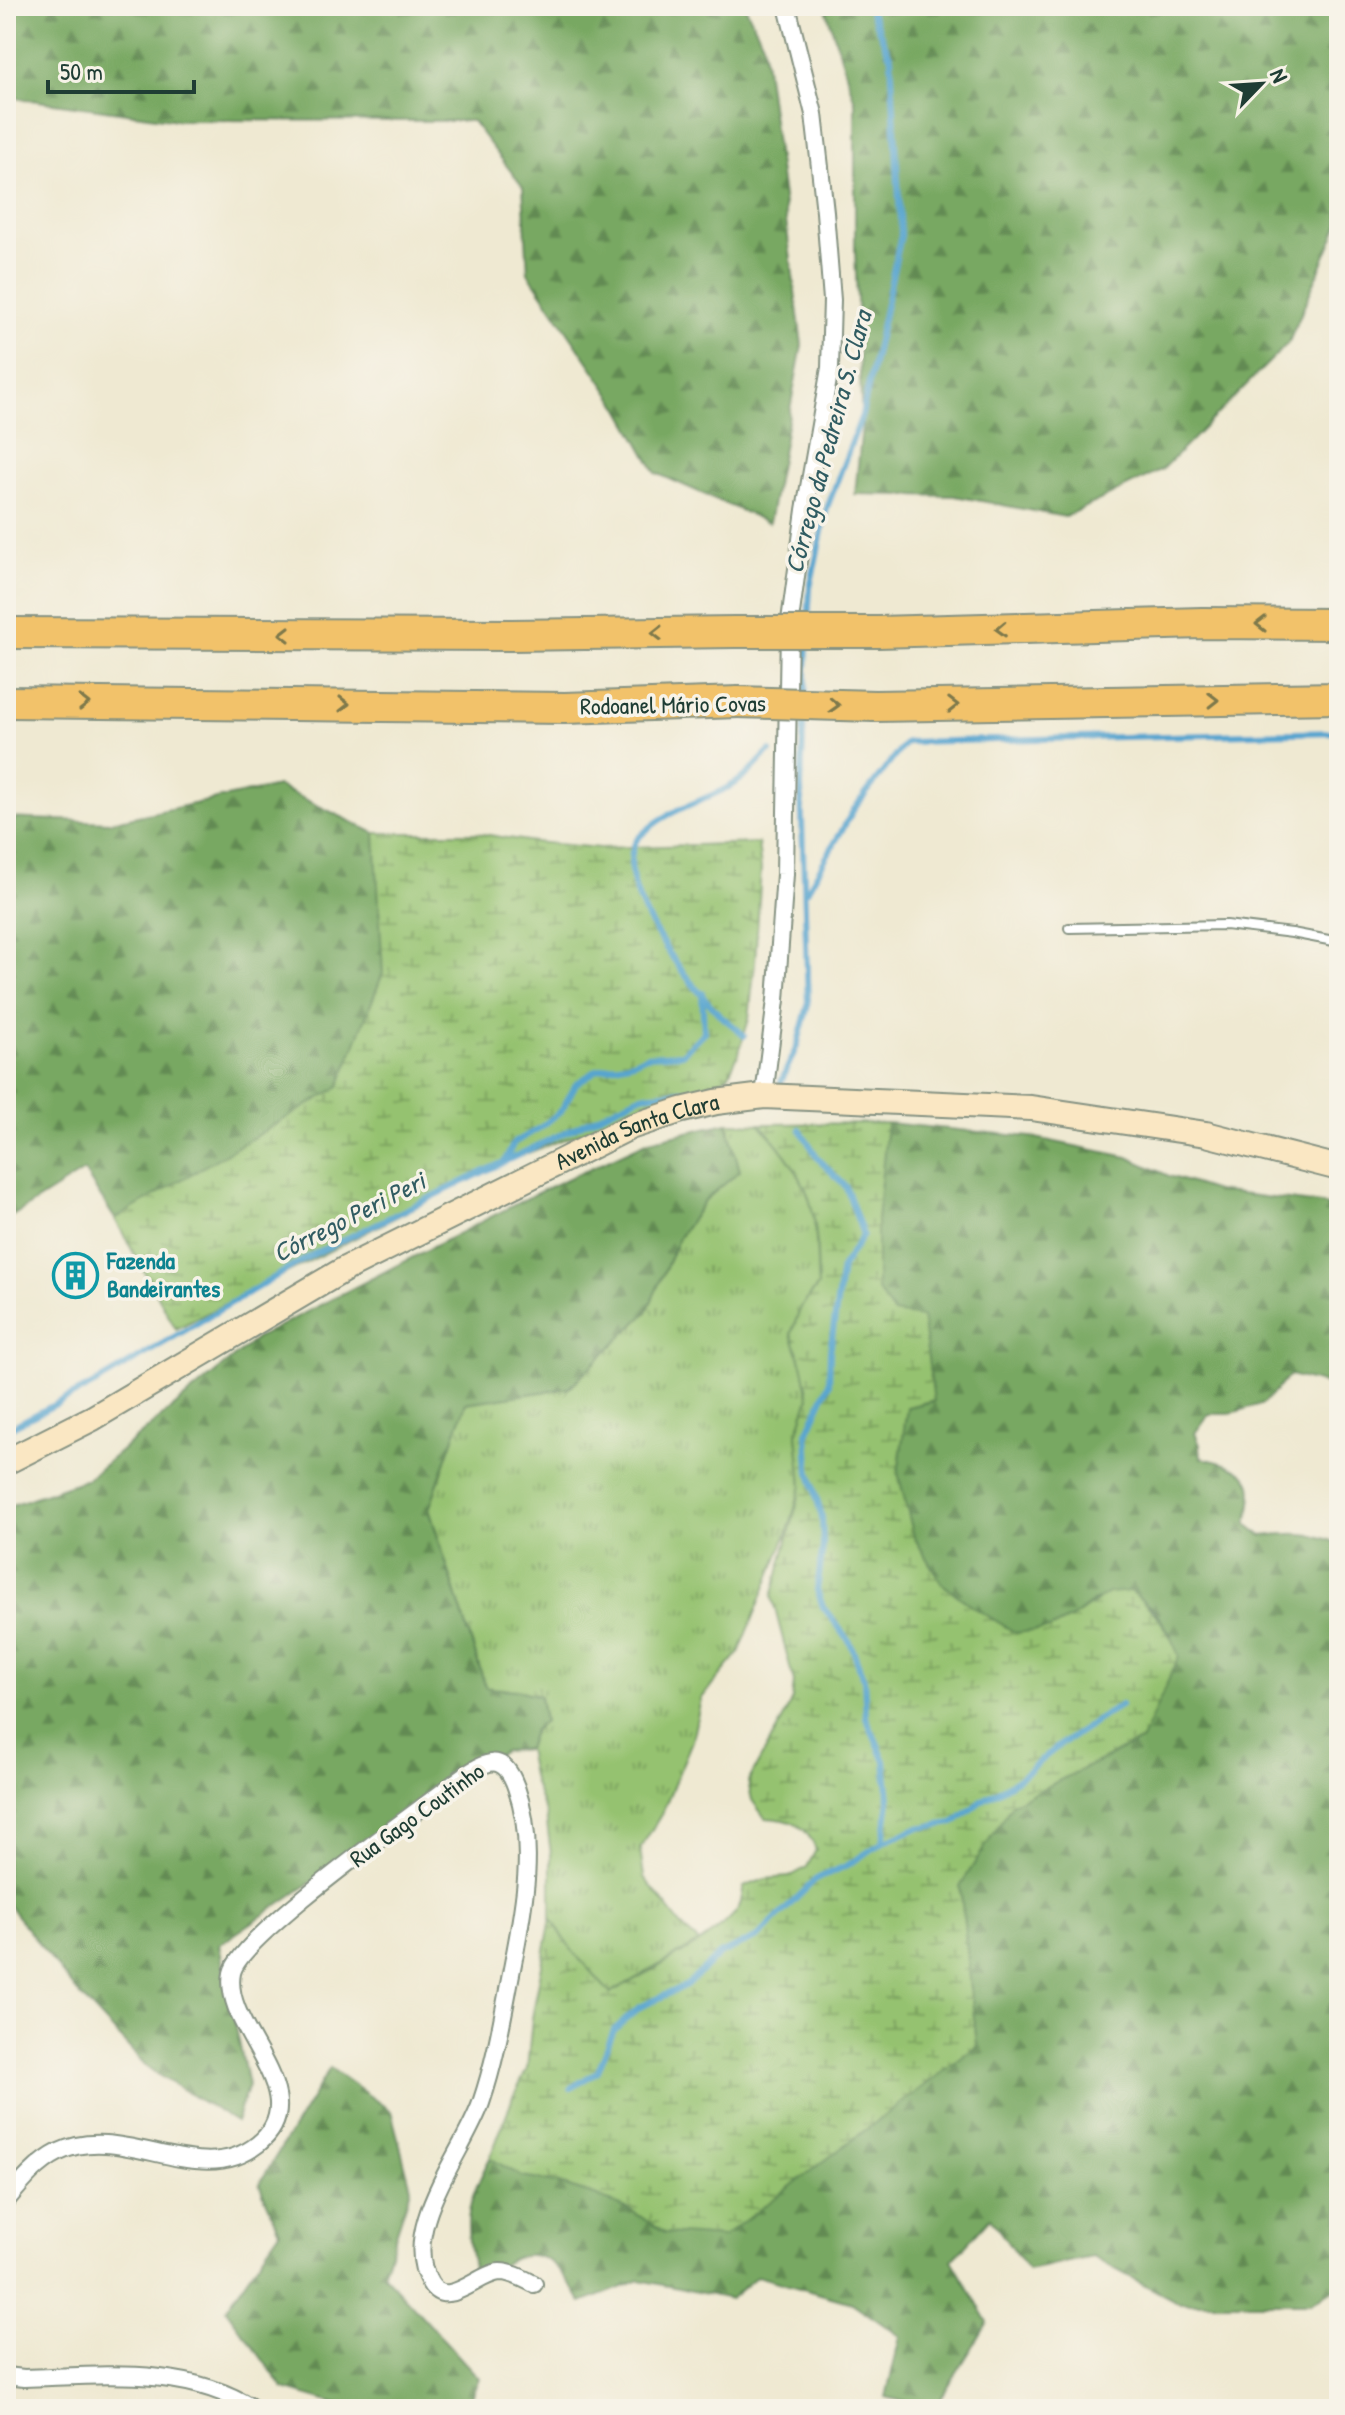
<svg xmlns="http://www.w3.org/2000/svg" width="1345" height="2415" font-family="'Patrick Hand',sans-serif">
  <style>
    .grass { fill: url(#grass-tufts); stroke: #5a8052; stroke-width: 2 }
    .forest { fill: url(#forest-firs); stroke: #4c724b; stroke-width: 2 }
    .wetland { fill: url(#wetland-marsh); stroke: #5a8052; stroke-width: 2 }
    .lines { fill: none; stroke-linecap: round; stroke-linejoin: round }
    .stream { stroke: #56a4cf; stroke-width: 6 }
    .lane-casing { stroke: #879383; stroke-width: 12 }
    .street-casing { stroke: #879383; stroke-width: 20 }
    .secondary-casing { stroke: #879383; stroke-width: 28 }
    .highway-casing { stroke: #879383; stroke-width: 34 }
    .lane { stroke: #fff; stroke-width: 8 }
    .street { stroke: #fff; stroke-width: 16 }
    .secondary { stroke: #fae7c3; stroke-width: 24 }
    .highway { stroke: #f2c26a; stroke-width: 30 }
    .highway-bridge-casing { stroke: #879383; stroke-width: 34; stroke-linecap: butt }
    .highway-bridge { stroke: #f2c26a; stroke-width: 30 }
    .oneway { stroke: #7e794c }
    .labels { text-anchor: middle; stroke-width: 7; stroke-linejoin: round; paint-order: stroke }
    .street-label { font-size: 24px; fill: #1f3d34; stroke: #f7f3e8 }
    .culture-label { font-size: 24px; font-weight: bold; fill: #0d838f; stroke: #f7f3e8; text-anchor: start }
    .water-label { font-size: 26px; font-style: italic; fill: #305c62; stroke: #f7f3e8 }
  </style>
  <defs>
    <pattern id="grass-tufts" width="24" height="20" patternUnits="userSpaceOnUse" patternTransform="scale(2)"><rect width="24" height="20" fill="#95c270"/><path d="M3 7l-1-3M5 7V3M7 7l1-3M15 17l-1-3M17 17v-4M19 17l1-3" fill="none" stroke="#799f5d"/></pattern>
    <pattern id="forest-firs" width="22" height="20" patternUnits="userSpaceOnUse" patternTransform="scale(2)"><rect width="22" height="20" fill="#78a862"/><path d="M5 1l3.5 6h-7zM16 11l3.5 6h-7z" fill="#628a52"/></pattern>
    <pattern id="wetland-marsh" width="20" height="14" patternUnits="userSpaceOnUse" patternTransform="scale(2)"><rect width="20" height="14" fill="#95c270"/><path d="M1 5h8M5 5V1M11 12h8M15 12V8" fill="none" stroke="#799f5d"/></pattern>
  </defs>
  <rect width="100%" height="100%" fill="#f7f3e8"/>
  <filter id="ink" filterUnits="userSpaceOnUse"><feTurbulence type="fractalNoise" baseFrequency=".0125" numOctaves="2"/><feDisplacementMap in="SourceGraphic" scale="16" xChannelSelector="R" yChannelSelector="G"/><feConvolveMatrix kernelMatrix="1 2 1 2 8 2 1 2 1" color-interpolation-filters="sRGB"/></filter>
  <filter id="wash" filterUnits="userSpaceOnUse"><feTurbulence type="fractalNoise" baseFrequency=".006" numOctaves="4" result="noise"/><feDisplacementMap in="SourceGraphic" scale="32" xChannelSelector="R" yChannelSelector="G"/><feGaussianBlur stdDeviation="1.8" result="paint"/><feColorMatrix in="noise" values="0 0 0 0 0 0 0 0 0 0 0 0 0 0 0 0 0 1.4 0 .05"/><feComposite in="paint" operator="in"/></filter>
  <g filter="url(#wash)">
    <rect width="100%" height="100%" fill="#efe9d2"/>
    <!-- grass -->
    <path class="grass" d="M727 1123 760 1124C778 1144 801 1172 809 1198 818 1225 816 1258 818 1286L801 1307 791 1334 803 1367 809 1398 797 1434 802 1485 788 1531 739 1653 701 1699 692 1741 662 1813 640 1849 644 1877 684 1929 699 1942 610 1993 573 1952 551 1918V1854L546 1815 533 1781 527 1749 533 1731 503 1691 486 1688 429 1509 466 1402 569 1388 646 1312 678 1239 704 1201 739 1171Z"/>
    <!-- forest -->
    <path class="forest" d="M6 6H745L763 43 802 345 769 523 656 473 619 407 528 273 523 187 472 121 178 120 9 97 6 95Z
      M825 6H1339V224L1289 342 1163 469 1065 517 955 496 855 494 862 426 855 250V102Z
      M277 786 375 833 383 973 339 1087 115 1219 84 1171 6 1220V818L110 822Z
      M727 1123 740 1171 704 1201 678 1239 647 1312 569 1388 466 1403 429 1509 486 1688 518 1690 540 1696 544 1722 533 1731 527 1749 504 1751 219 1945 248 2085 236 2122 150 2070 77 1992 6 1902V1507L87 1479 258 1337 545 1189 649 1141Z
      M887 1123 1031 1137 1128 1157 1169 1176 1216 1191 1321 1204 1339 1210V1383L1326 1384 1290 1375 1264 1403 1229 1414H1209L1195 1433 1200 1445 1201 1458C1217 1461 1245 1467 1251 1485 1254 1497 1249 1513 1247 1524L1262 1536C1290 1533 1313 1531 1339 1544V2287L1310 2303H1179L1093 2257 1028 2270 990 2218 952 2260 988 2322 934 2409 886 2397 900 2336 852 2303 757 2276 730 2299 640 2280 582 2303C571 2283 552 2252 525 2255 510 2257 496 2269 485 2278L474 2272C463 2221 466 2204 490 2158L523 2177 556 2183 595 2195 632 2211 665 2233 977 2047 960 1886 1013 1803 1142 1740 1171 1635 1154 1610 1131 1591 1094 1601 1074 1617 1050 1629 1016 1633 973 1607 941 1583 914 1537 898 1473 907 1407 934 1401 893 1313 877 1290V1219Z
      M330 2068 391 2111 411 2188 383 2274 479 2378 466 2409H353L284 2389 226 2309 280 2231 259 2184Z"/>
    <!-- wetland -->
    <path class="wetland" d="M375 833H476L534 842 600 848 758 843 761 869 755 963 749 1019 738 1055 728 1076 703 1089 625 1116 504 1162 176 1329 115 1219 339 1087 383 973Z
      M887 1123 877 1219V1290L893 1313 922 1317 934 1400 907 1407 898 1473 914 1537 941 1583 973 1607 1016 1633 1050 1629 1074 1617 1108 1593 1131 1591C1155 1611 1167 1626 1179 1656L1142 1740 1013 1803 960 1886 977 2046 723 2237 665 2233 632 2211 595 2195 556 2183 523 2177 490 2158 510 2105 527 2069 532 2018 551 1918 573 1952 610 1993C640 1976 727 1934 740 1905 742 1900 742 1892 744 1887L765 1879 789 1877 807 1867 816 1850C806 1824 792 1819 765 1818L752 1800 748 1782 783 1719 792 1699 794 1682 772 1597 802 1485 797 1434 809 1398 803 1367 791 1334 801 1307 818 1286C817 1258 818 1225 809 1198 801 1172 778 1144 760 1124Z"/>
    <g class="lines">
      <!-- stream -->
      <path class="stream" d="M808 625 810 588 827 508 862 415 901 235 891 58 868 6
        M805 697 807 640
        M807 891 854 809 906 742 1339 732
        M744 1036C736 1026 725 1021 717 1012 685 978 614 891 635 843 638 836 651 827 657 822 684 803 718 797 744 777 753 770 761 759 770 751
        M781 1082 797 1046 808 1005 801 787 804 712
        M800 1129 818 1158 846 1187 863 1235 842 1267 830 1352 829 1384 807 1433 809 1469 822 1518 823 1546 817 1590 823 1607 850 1642 864 1680 866 1717 885 1761 889 1801 883 1842
        M504 1162 514 1143 541 1127 561 1111 576 1084 597 1070 633 1062 646 1056 682 1054 704 1032 702 993
        M6 1430 98 1382 312 1255 642 1095 728 1087
        M571 2088 598 2071 614 2030 640 2007 687 1985 720 1954 758 1937 816 1879 848 1865 883 1842 917 1828 954 1823 980 1802 1018 1779 1060 1745 1121 1705"/>
    </g>
  </g>
  <g filter="url(#ink)">
    <g class="lines">
      <defs>
        <path id="lane" d="M1069 928 1226 925 1292 933 1339 942"/>
        <path id="street" d="M764 1096 776 1000 785 874 789 628 805 510 830 368 832 300 825 212 814 114 787 6
          M6 2201C21 2183 37 2163 59 2152 123 2121 200 2191 258 2144 319 2095 221 2028 232 1973 239 1936 422 1809 461 1778 486 1761 503 1751 516 1787 538 1849 522 1916 510 1979 502 2021 495 2062 481 2103 464 2152 398 2230 430 2283 447 2311 478 2273 500 2272 512 2272 524 2279 534 2284
          M6 2376 24 2378C100 2376 187 2365 254 2409"/>
        <g id="secondary">
          <path id="s1" d="M6 1462 93 1418 345 1269 630 1127 682 1110 716 1102 764 1096 1031 1108 1206 1134 1339 1168"/>
        </g>
        <path id="highway" d="M878 632 1202 623 1339 624
          M6 633 511 635 735 632
          M6 702 565 708 738 702
          M875 706 1339 698"/>
      </defs>
      <!-- lane casing -->
      <use href="#lane" class="lane-casing"/>
      <!-- street casing -->
      <use href="#street" class="street-casing"/>
      <!-- secondary casing -->
      <use href="#secondary" class="secondary-casing"/>
      <!-- highway casing -->
      <use href="#highway" class="highway-casing"/>
      <!-- lane -->
      <use href="#lane" class="lane"/>
      <!-- street -->
      <use href="#street" class="street"/>
      <!-- secondary -->
      <use href="#secondary" class="secondary"/>
      <!-- highway -->
      <use href="#highway" class="highway"/>
      <defs>
        <path id="highway-bridge" d="M735 632H878
          M738 702 875 706"/>
      </defs>
      <!-- highway-bridge casing -->
      <use href="#highway-bridge" class="highway-bridge-casing"/>
      <!-- highway-bridge -->
      <use href="#highway-bridge" class="highway-bridge"/>
    </g>
    <!-- one-way arrows -->
    <defs><path id="oneway-chevron" d="M-2-3.5L2.5 0L-2 3.5" fill="none" stroke-width="1.6" stroke-linecap="round" stroke-linejoin="round" transform="scale(2)"/></defs>
    <g class="oneway">
      <use href="#oneway-chevron" transform="translate(1261 624) rotate(-180)"/>
      <use href="#oneway-chevron" transform="translate(1001 629) rotate(178)"/>
      <use href="#oneway-chevron" transform="translate(657 633) rotate(179)"/>
      <use href="#oneway-chevron" transform="translate(285 634) rotate(-180)"/>
      <use href="#oneway-chevron" transform="translate(1213 700) rotate(-1)"/>
      <use href="#oneway-chevron" transform="translate(84 703)"/>
      <use href="#oneway-chevron" transform="translate(344 704)"/>
      <use href="#oneway-chevron" transform="translate(834 705) rotate(2)"/>
      <use href="#oneway-chevron" transform="translate(953 705) rotate(-1)"/>
    </g>
  </g>
  <!-- icons -->
  <defs>
    <symbol id="building-ring" viewBox="-11 -11 22 22"><circle r="9.5" fill="#f7f3e8" stroke="#0f9aa8" stroke-width="1.5"/><path d="M-4-6H4V6H1V3H-1V6H-4ZM-2.5-4.3h1.7v1.8h-1.7ZM.8-4.3h1.7v1.8H.8ZM-2.5-1h1.7V.8h-1.7ZM.8-1h1.7V.8H.8Z" fill="#0f9aa8"/></symbol>
  </defs>
  <g fill-rule="evenodd">
    <use href="#building-ring" x="50" y="1250" width="51" height="51"/>
  </g>
  <g class="labels">
    <!-- street labels -->
    <g class="street-label">
      <text transform="translate(673 705) rotate(-1)" y="8">Rodoanel Mário Covas</text>
      <text dy="8" stroke="none"><textPath href="#s1" startOffset="714">Avenida Santa Clara</textPath></text>
      <text transform="translate(417 1815) rotate(-36)" y="8">Rua Gago Coutinho</text>
    </g>
    <!-- culture labels -->
    <g class="culture-label">
      <text x="107" y="1269">Fazenda<tspan x="107" dy="28">Bandeirantes</tspan></text>
    </g>
    <!-- water labels -->
    <g class="water-label">
      <text transform="translate(828 442) rotate(-75)" y="9">Córrego da Pedreira S. Clara</text>
      <text transform="translate(349 1217) rotate(-27)" y="9">Córrego Peri Peri</text>
    </g>
  </g>
  <!-- margin -->
  <rect width="1345" height="2415" fill="none" stroke="#f7f3e8" stroke-width="32"/>
  <!-- north arrow -->
  <g transform="translate(1261 84) rotate(65)" stroke="#f7f3e8" stroke-width="6" paint-order="stroke">
  <path d="M0-6L14 30L0 20L-14 30Z" fill="#1f3d34"/>
  <text y="-12" font-size="22" font-weight="bold" text-anchor="middle" fill="#1f3d34">N</text>
  </g>
  <!-- scale -->
  <path d="M48 80v12h146v-12" fill="none" stroke="#1f3d34" stroke-width="4"/>
  <text x="60" y="80" font-size="24" fill="#1f3d34" stroke="#f7f3e8" stroke-width="6" paint-order="stroke">50 m</text>
</svg>
